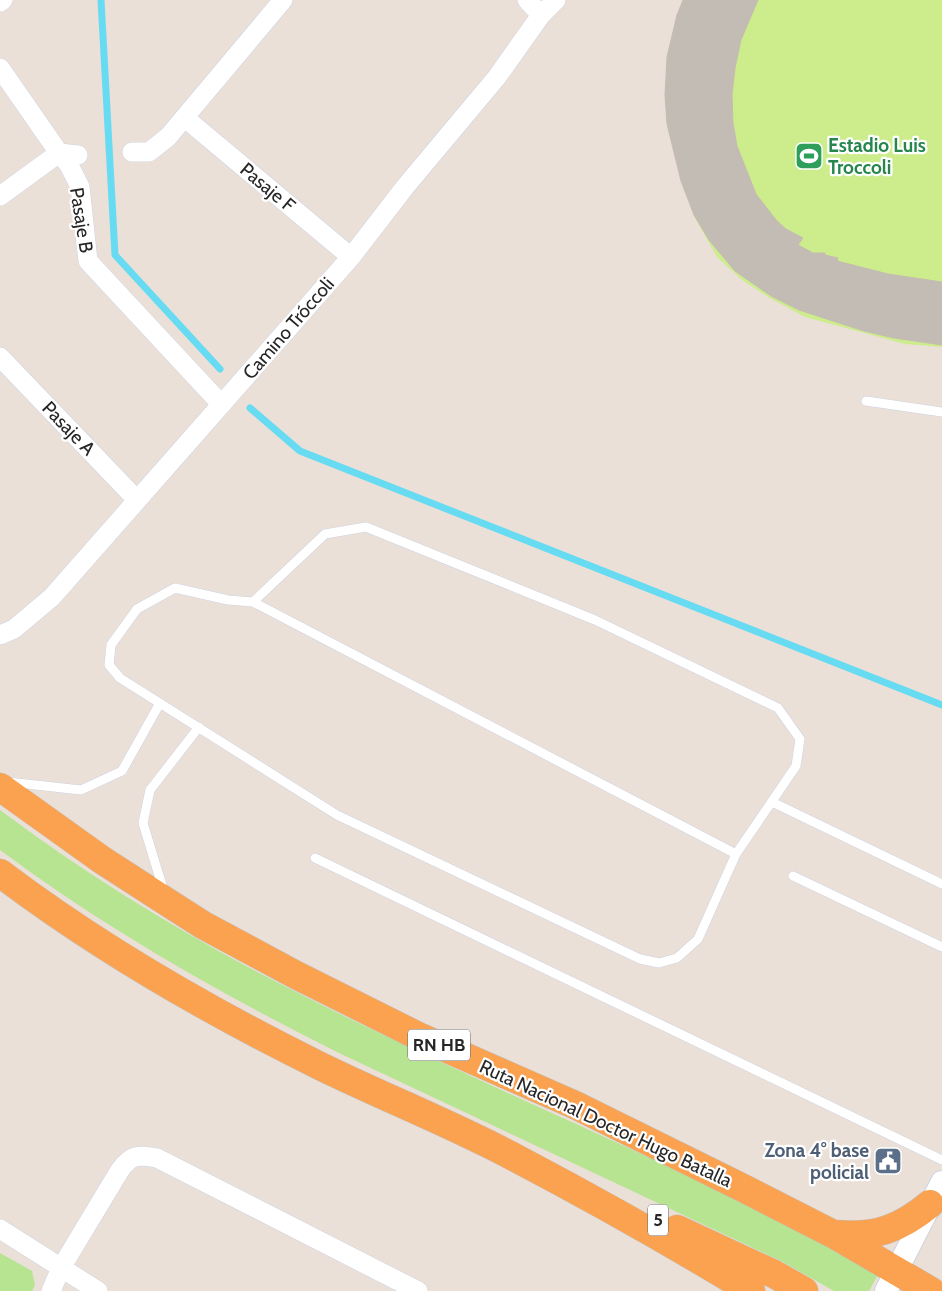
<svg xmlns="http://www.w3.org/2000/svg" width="942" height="1291" font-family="Cabin,sans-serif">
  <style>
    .green { fill: #b6e491 }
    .pitch { fill: #cdec8c }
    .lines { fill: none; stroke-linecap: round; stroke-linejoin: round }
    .stream { stroke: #66dbf2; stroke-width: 7 }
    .building { fill: #c2bcb4; stroke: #c5bcb2 }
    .service-casing { stroke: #cdd3e1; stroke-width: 10 }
    .minor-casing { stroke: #cdd3e1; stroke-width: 20 }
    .tertiary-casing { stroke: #cdd3e1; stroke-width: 24 }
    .trunk-casing { stroke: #c3c3c3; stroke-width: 29 }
    .service { stroke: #fff; stroke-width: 9 }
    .minor { stroke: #fff; stroke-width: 19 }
    .tertiary { stroke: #fff; stroke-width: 22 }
    .trunk { stroke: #faa250; stroke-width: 28 }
    .labels { text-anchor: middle; stroke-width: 4.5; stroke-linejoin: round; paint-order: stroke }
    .shield { fill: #fff; stroke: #686868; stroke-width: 1 }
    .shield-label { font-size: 18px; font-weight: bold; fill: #272727 }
    .leisure-label { font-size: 19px; font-weight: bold; fill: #27864d; stroke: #fff; text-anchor: start }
    .street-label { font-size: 19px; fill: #272727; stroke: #fff }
    .service-label { font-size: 19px; font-weight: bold; fill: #4e5e75; stroke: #fff; text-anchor: end }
  </style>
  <rect width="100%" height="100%" fill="#ebe0d8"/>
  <!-- green -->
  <path class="green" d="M0 810C98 884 205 947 316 1002 502 1096 697 1170 878 1275L869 1291H834L783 1262 339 1053C221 994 106 929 0 850Z
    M0 1253 32 1271 35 1285 32 1291H0Z"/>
  <!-- pitch -->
  <path class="pitch" d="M689 0H942V347L905 344 805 317 768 297 742 280 717 257 695 218 683 184Z"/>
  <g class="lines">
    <!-- stream -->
    <path class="stream" d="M101 0 115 255 220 369
      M250 408 300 451 942 705"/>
  </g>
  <!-- building -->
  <path class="building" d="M683 0H758L741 40 735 68 732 95 733 123 737 146 756 194 777 221 786 229 803 238 798 245 813 253H825V255L838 258 837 261 888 274 942 282V345L894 338 864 331 799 310 771 296 735 271 709 240 694 215 681 181 667 124 665 95 667 57 677 15Z"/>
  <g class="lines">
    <defs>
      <path id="service" d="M866 401 942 412
        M366 527 595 620 778 708 800 739 796 766 736 854 698 939 677 958 659 963 640 959 337 815 120 678 109 665 111 645 137 609 175 588 228 600 253 602 325 534Z
        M253 602 736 854
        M8 782 81 790 122 771 160 703
        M772 802 942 884
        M315 858 942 1160
        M793 876 942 947
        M164 892 143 823 150 790 199 727"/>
      <path id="minor" d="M527 0 541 15
        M0 2 3 0
        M0 68 59 153 69 165 80 187 88 261 221 404
        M185 118 351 257
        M132 152H149L168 137 283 0
        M0 196 59 153 78 155
        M0 357 137 500
        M0 635 14 629 52 597 351 257 405 187 497 77 541 15 556 0
        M0 1229 98 1291
        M51 1291 61 1268 120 1170C132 1154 137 1155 157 1158L418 1291"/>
      <path id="tertiary" d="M886 1291 942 1182"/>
      <path id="trunk" d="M0 787 102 860 167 902 203 925 296 975 418 1036 575 1105 745 1189 833 1234 931 1291
        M0 873C99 948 207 1010 318 1065 381 1096 447 1122 510 1155 592 1198 672 1243 751 1291
        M677 1229 774 1274 804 1291
        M835 1234C874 1238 900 1229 930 1204"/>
    </defs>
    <!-- service casing -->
    <use href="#service" class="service-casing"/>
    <!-- minor casing -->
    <use href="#minor" class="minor-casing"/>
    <!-- tertiary casing -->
    <use href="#tertiary" class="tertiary-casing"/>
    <!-- trunk casing -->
    <use href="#trunk" class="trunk-casing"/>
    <!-- service -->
    <use href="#service" class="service"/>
    <!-- minor -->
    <use href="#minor" class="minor"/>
    <!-- tertiary -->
    <use href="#tertiary" class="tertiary"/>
    <!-- trunk -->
    <use href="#trunk" class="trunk"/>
  </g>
  <!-- icons -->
  <defs>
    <symbol id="stadium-square" viewBox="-11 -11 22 22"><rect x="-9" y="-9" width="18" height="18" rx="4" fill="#2e9e5b" stroke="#fff"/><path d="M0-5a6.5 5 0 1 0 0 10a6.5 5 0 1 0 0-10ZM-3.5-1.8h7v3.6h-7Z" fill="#fff"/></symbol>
    <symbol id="civic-square" viewBox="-11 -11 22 22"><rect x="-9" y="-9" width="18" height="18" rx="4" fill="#5c6f8a" stroke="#fff"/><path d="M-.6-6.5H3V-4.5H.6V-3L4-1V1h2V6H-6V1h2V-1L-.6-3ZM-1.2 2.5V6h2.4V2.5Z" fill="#fff"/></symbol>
  </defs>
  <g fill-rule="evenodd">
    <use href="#stadium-square" x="793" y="140" width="32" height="32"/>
    <use href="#civic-square" x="872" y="1145" width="32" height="32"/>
  </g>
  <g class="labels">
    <!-- shield labels -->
    <g class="shield">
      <rect x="408" y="1029.5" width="62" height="31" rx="4"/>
      <rect x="648" y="1204.5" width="20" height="31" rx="4"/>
    </g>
    <g class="shield-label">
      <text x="439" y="1051">RN HB</text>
      <text x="658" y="1226">5</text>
    </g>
    <!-- leisure labels -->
    <g class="leisure-label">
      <text x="828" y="152">Estadio Luis<tspan x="828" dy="22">Troccoli</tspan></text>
    </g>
    <!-- street labels -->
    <g class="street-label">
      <text transform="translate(268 187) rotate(40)" y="7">Pasaje F</text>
      <text transform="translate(82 220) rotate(81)" y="7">Pasaje B</text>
      <text transform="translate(288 328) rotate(-49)" y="7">Camino Tróccoli</text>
      <text transform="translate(69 428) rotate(46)" y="7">Pasaje A</text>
      <text transform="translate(606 1123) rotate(25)" y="7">Ruta Nacional Doctor Hugo Batalla</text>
    </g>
    <!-- service labels -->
    <g class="service-label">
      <text x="869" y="1157">Zona 4° base<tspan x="869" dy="22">policial</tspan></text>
    </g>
  </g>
</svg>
